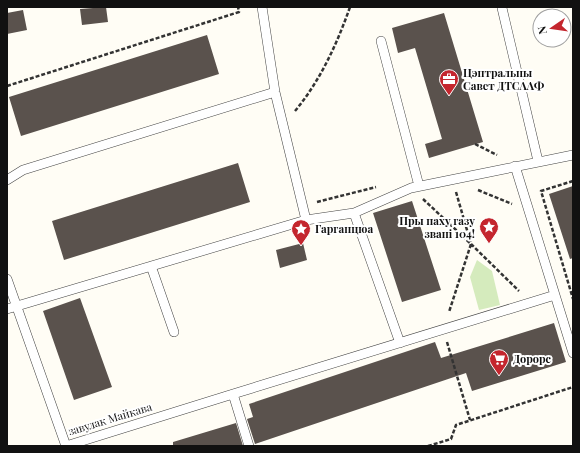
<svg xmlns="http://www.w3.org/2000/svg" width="580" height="453" font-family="'Playfair Display',serif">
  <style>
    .green { fill: #d5ebbd }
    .building { fill: #5a524d }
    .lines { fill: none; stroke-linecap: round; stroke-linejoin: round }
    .lane-casing { stroke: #444; stroke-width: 10 }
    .path { stroke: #333; stroke-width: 2.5; stroke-dasharray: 4 2; stroke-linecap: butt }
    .lane { stroke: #fff; stroke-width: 9 }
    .labels { text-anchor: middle; stroke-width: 4; stroke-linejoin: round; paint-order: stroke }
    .poi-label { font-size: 11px; font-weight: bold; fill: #111; stroke: #fff; text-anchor: start }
    .street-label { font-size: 11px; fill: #111; stroke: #fff }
  </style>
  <rect width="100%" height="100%" fill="#fffdf5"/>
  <!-- green -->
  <path class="green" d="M477 260 492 271 500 305 479 310 470 277Z"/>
  <!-- building -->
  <path class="building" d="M106 7 108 22 82 25 80 9Z
    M23 10 27 30 7 34V13Z
    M444 13 483 142 429 158 425 144 442 139 415 48 398 53 392 28Z
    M207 35 219 74 21 136 9 97Z
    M238 163 250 202 64 260 52 221Z
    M573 186V258L570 259 549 194Z
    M412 201 441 290 402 302 373 213Z
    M303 243 307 260 280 268 276 250Z
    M80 298 112 387 74 400 43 311Z
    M554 323 566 362 472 391 466 373 255 444 247 419 253 417 249 404 435 342 441 358Z
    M236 423 243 446H173V442Z"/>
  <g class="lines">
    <defs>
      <path id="lane" d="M262 7 275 92 306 220 354 213 411 188 573 155
        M502 8 538 161
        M381 41 419 186
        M515 166 555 295
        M7 180 23 170 275 92
        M354 213 400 343
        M151 266 174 332
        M7 279 66 446 233 394 249 446
        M7 309 306 220
        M233 394 555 295 573 353"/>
    </defs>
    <!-- lane casing -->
    <use href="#lane" class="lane-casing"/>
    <!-- path -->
    <path class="path" d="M7 86 239 12 238 7
      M295 111C320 81 337 44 350 7
      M475 144 497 155
      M573 181 541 191 573 299
      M478 190 512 204
      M456 192 471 244 519 291
      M423 199 471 244 449 312
      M317 202 376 187
      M447 342 470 420
      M428 446 451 439 456 425 573 387"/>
    <!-- lane -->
    <use href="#lane" class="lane"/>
  </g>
  <!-- icons -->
  <defs>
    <symbol id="office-pin" viewBox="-11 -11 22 30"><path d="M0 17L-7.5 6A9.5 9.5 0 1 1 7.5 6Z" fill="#c4262e" stroke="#fff"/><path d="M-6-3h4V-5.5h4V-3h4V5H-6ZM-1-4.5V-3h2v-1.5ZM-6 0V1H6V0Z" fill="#fff"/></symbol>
    <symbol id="sight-pin" viewBox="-11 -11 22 30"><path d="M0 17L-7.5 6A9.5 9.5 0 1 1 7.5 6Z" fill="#c4262e" stroke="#fff"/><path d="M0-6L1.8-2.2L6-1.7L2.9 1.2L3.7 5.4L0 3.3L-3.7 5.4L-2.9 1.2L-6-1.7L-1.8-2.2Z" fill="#fff"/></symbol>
    <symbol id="supermarket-pin" viewBox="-11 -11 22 30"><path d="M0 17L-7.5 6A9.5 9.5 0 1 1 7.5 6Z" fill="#c4262e" stroke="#fff"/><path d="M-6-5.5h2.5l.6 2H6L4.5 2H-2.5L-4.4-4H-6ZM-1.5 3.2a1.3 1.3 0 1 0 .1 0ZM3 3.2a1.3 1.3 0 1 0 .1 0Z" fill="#fff"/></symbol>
  </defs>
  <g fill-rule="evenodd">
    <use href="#office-pin" x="438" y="68" width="22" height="30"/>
    <use href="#sight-pin" x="478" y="216" width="22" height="30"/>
    <use href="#sight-pin" x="290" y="218" width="22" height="30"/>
    <use href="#supermarket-pin" x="488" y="348" width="22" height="30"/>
  </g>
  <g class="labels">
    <!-- poi labels -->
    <g class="poi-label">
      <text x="463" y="77">Цэнтральны<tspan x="463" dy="13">Савет ДТСААФ</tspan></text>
      <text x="475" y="225" text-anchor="end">Пры паху газу<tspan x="475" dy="13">звані 104!</tspan></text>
      <text x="315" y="233">Гарганцюа</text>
      <text x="513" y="363">Дорорс</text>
    </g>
    <!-- street labels -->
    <g class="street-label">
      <text transform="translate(110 419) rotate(-17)" y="4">завулак Майкава</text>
    </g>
  </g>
  <!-- border -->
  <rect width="580" height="453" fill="none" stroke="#111111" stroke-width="16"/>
  <!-- north arrow -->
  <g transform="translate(552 28) rotate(257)"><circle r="19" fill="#ffffff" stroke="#a0a0a0"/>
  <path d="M0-3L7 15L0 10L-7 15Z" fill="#c4262e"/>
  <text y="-6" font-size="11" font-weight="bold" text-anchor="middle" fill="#111111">N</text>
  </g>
</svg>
